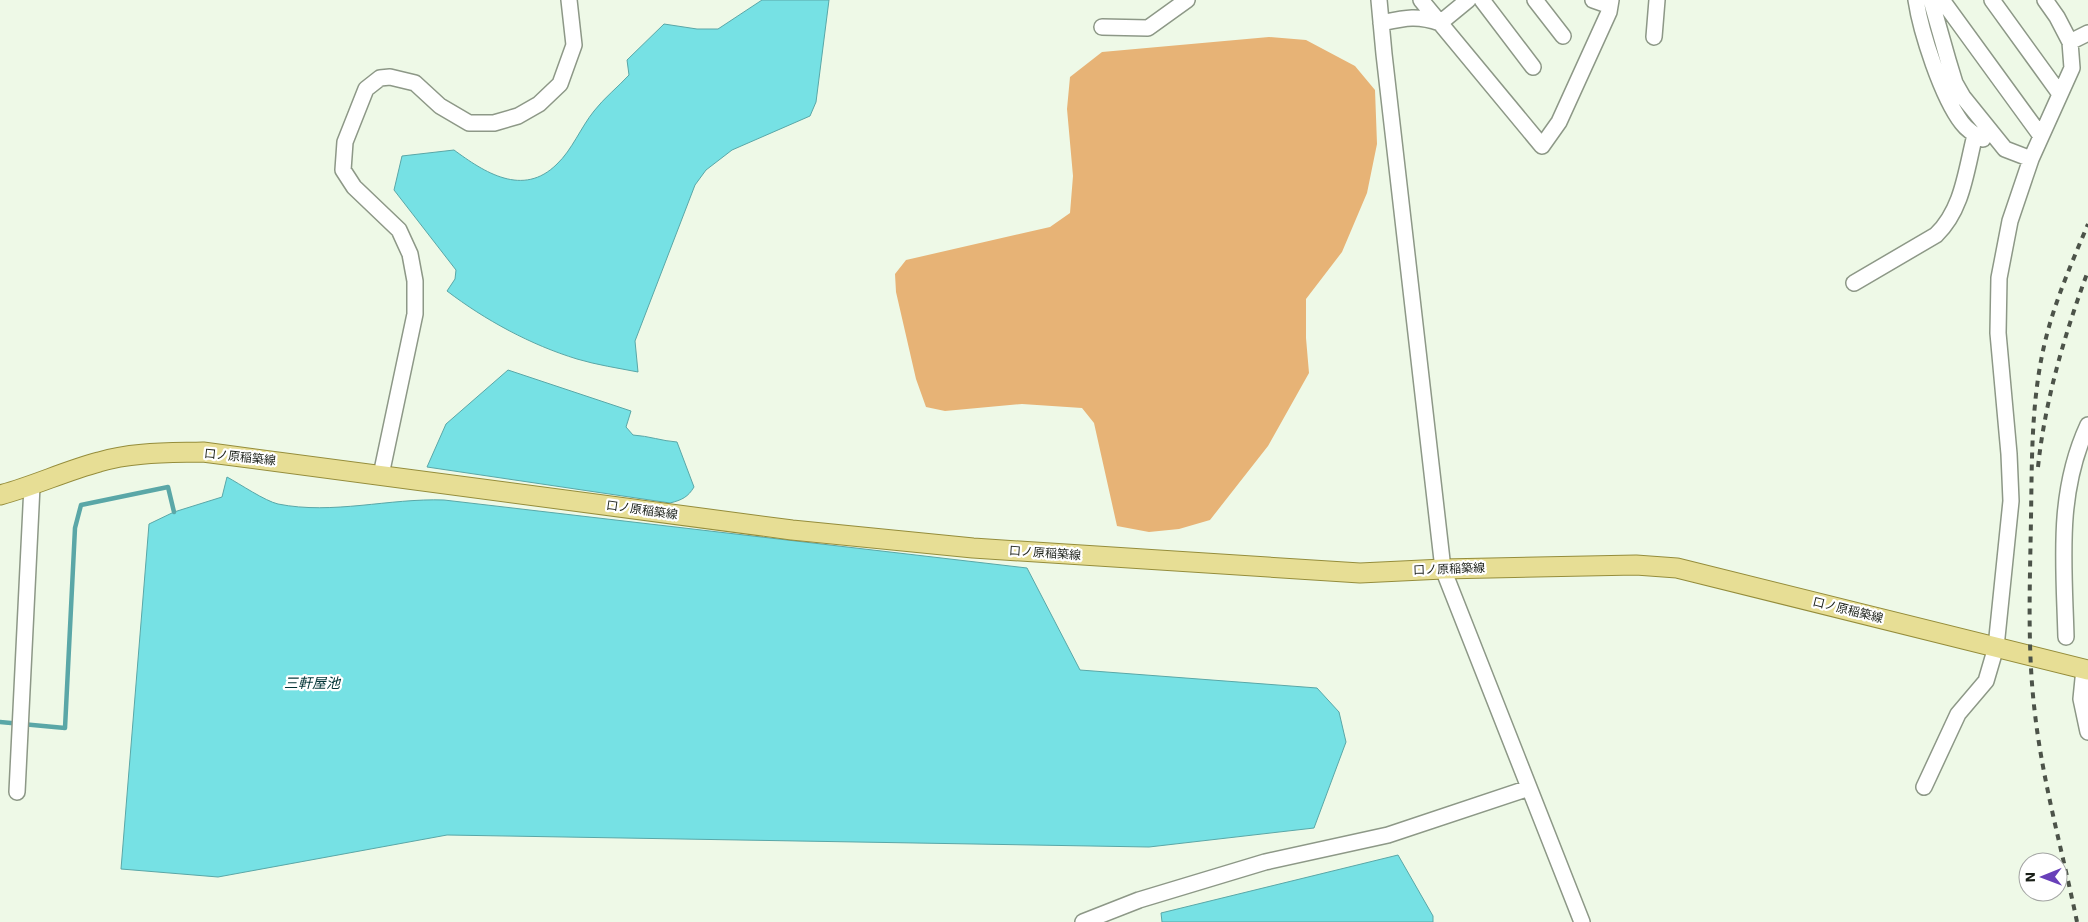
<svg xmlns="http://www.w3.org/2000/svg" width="2088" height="922" font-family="'Work Sans','Noto Sans JP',sans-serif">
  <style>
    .forest { fill: #e7b376 }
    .water { fill: #76e1e4; stroke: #5aa7a7 }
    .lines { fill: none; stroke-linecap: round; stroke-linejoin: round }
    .stream { stroke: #5aa7a7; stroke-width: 4.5 }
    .minor-casing { stroke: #8d9887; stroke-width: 18 }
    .major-casing { stroke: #958d3b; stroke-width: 21 }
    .minor { stroke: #fff; stroke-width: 15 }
    .major { stroke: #e7de95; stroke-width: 19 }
    .rail { stroke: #4c5349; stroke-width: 4; stroke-dasharray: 6 6; stroke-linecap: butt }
    .labels { text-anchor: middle; stroke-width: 4.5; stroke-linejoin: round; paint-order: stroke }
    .street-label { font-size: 12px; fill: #1a1f18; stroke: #fff }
    .water-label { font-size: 14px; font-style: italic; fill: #003335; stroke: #fff }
  </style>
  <rect width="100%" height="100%" fill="#eef9e7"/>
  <!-- forest -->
  <path class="forest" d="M1269 37 1306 40 1355 66 1375 90 1377 144 1367 193 1342 252 1306 299V338L1309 373 1268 446 1210 520 1179 529 1149 532 1117 526 1094 423 1082 408 1022 404 945 411 926 407 916 379 896 292 895 274 906 260 1050 227 1070 213 1073 176 1067 109 1070 77 1102 52Z"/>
  <!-- water -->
  <path class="water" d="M762 0H829L816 102 810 116 732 150 706 170 695 185 635 341 638 372C618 368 597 365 577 359 531 345 485 320 447 291L455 279 456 270 394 190 402 156 454 150C484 172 523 198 557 164 572 150 581 127 594 111 604 98 618 87 629 75L627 60 664 24 697 29H718Z
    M508 370 631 411 626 427 633 435C649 436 662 441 677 442L694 487C688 497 682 500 670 503L427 467 446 424Z
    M227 477C240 484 265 501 278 504 333 515 389 498 444 500L1027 568 1080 670 1317 688 1339 712 1346 742 1314 828 1149 847 447 835 218 877 121 869 149 524 174 512 222 497Z
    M1398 855 1433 916V922H1162L1161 913Z"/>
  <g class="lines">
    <!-- stream -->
    <path class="stream" d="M0 722 65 728 75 528 81 505 168 487 174 512"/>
    <defs>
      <path id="minor" d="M1379 0 1384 54 1443 569 1582 922
        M1421 0 1542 146 1559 122 1609 12 1611 0
        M1482 0 1533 67
        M1535 0 1563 36
        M1593 0 1610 6
        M1916 0C1921 33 1942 97 1962 123 1968 131 1975 135 1983 139
        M1931 0 1948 60 1955 83 1963 97 2005 149 2031 159
        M1942 0 2041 136
        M1992 0 2060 94
        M1381 23C1405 18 1417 15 1440 23L1468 0
        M1102 27 1148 28 1187 0
        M1654 37 1657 0
        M2070 42 2088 33
        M1854 283 1936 235C1963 209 1966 170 1975 135
        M381 475 415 314V281L410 254 399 230 354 187 343 170 345 142 366 89 380 78 390 77 415 83 440 106 469 123H494L518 116 539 104 560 84 574 45 569 0
        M2066 637C2064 563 2056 494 2088 425
        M2084 669 2081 699 2088 732
        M1924 787 1958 714 1986 681 1996 647 2011 501 2009 454 1998 333 1999 278 2010 221 2031 159 2072 68 2070 42 2057 17 2045 0
        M17 792 32 486
        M1083 922 1139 900 1265 862 1388 835 1529 788"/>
      <path id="major" d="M0 495C34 486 65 471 99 462 132 452 168 453 203 452L792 530 973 548 1360 573 1443 569 1636 565 1677 568 2088 670"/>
    </defs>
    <!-- minor casing -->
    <use href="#minor" class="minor-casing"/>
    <!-- major casing -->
    <use href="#major" class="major-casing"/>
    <!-- minor -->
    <use href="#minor" class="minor"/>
    <!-- major -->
    <use href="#major" class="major"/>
    <!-- rail -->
    <path class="rail" d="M2038 467C2045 400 2065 333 2088 271
      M2077 922C2063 853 2043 784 2035 714 2027 650 2030 583 2031 518 2032 457 2031 394 2047 334 2057 296 2073 260 2088 224"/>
  </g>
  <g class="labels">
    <!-- street labels -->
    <g class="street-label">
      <text transform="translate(240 457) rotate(6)" y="4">口ノ原稲築線</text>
      <text transform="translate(642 510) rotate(8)" y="4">口ノ原稲築線</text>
      <text transform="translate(1045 553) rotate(4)" y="4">口ノ原稲築線</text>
      <text transform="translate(1449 569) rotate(-2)" y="4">口ノ原稲築線</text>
      <text transform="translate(1848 610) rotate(14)" y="4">口ノ原稲築線</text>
    </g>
    <!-- water labels -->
    <g class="water-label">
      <text x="312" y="688">三軒屋池</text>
    </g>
  </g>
  <!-- north arrow -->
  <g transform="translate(2043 877) rotate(269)"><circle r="24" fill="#ffffff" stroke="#a3a5a3"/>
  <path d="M0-4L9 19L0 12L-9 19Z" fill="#6840b9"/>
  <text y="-8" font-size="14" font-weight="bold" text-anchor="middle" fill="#1a1f18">N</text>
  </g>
</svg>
